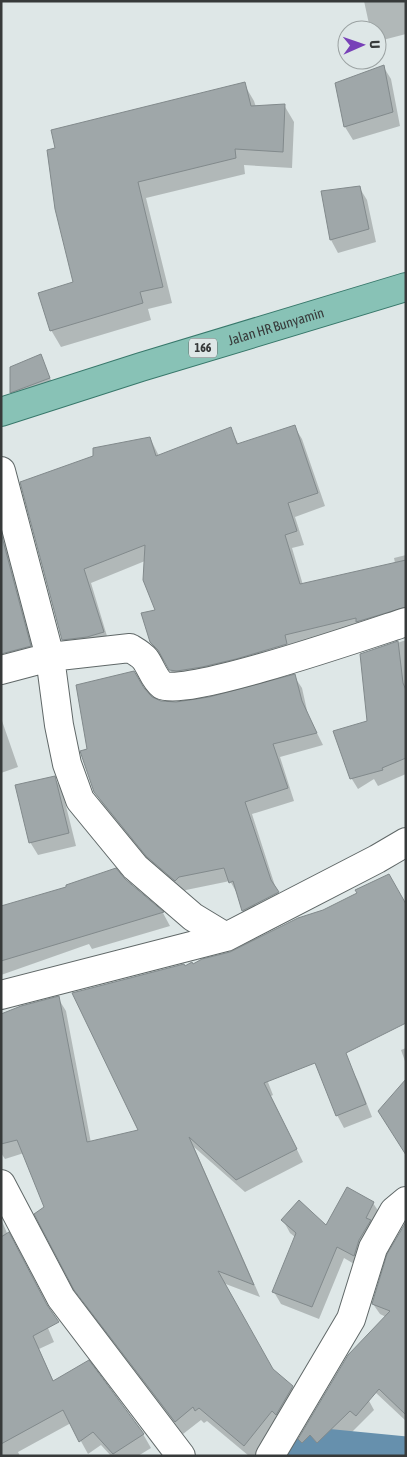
<svg xmlns="http://www.w3.org/2000/svg" width="407" height="1457" font-family="'Asap Condensed',sans-serif">
  <style>
    .shadow { fill: #0003 }
    .lines { fill: none; stroke-linecap: round; stroke-linejoin: round }
    .canal { stroke: #6690ad; stroke-width: 31 }
    .building { fill: #9fa7a9; stroke: #828a8c }
    .minor-casing { stroke: #606868; stroke-width: 30 }
    .major-casing { stroke: #38786b; stroke-width: 30 }
    .minor { stroke: #fff; stroke-width: 28 }
    .major { stroke: #88c2b6; stroke-width: 28 }
    .labels { text-anchor: middle; stroke-width: 5; stroke-linejoin: round; paint-order: stroke }
    .shield { fill: #dee7e7; stroke: #696e6e; stroke-width: 1 }
    .shield-label { font-size: 12px; font-weight: bold; fill: #373a3a }
    .street-label { font-size: 14px; fill: #373a3a; stroke: #dee7e7 }
  </style>
  <rect width="100%" height="100%" fill="#dee7e7"/>
  <!-- shadow -->
  <path class="shadow" d="M364 1H406V34L379 41 377 37V30H373L369 24Z
    M383 66 391 79 400 126 353 140 345 127 336 84Z
    M244 84 254 101 256 107 284 105 294 122 292 168 244 165 245 174 146 198 172 303 148 309 151 320 61 347 51 330 75 283 56 207Z
    M359 187 367 200 376 242 338 253 331 240 323 192Z
    M44 363 53 385 15 399 11 392Z
    M294 426 302 439 325 506 295 517 304 545 292 548 303 585 395 563 394 558 406 555V621L178 683 167 664 159 656 151 642 157 611 145 561 91 583 110 646 71 653 63 639 22 483 150 438 159 456 230 428 239 445Z
    M1 518 39 662 14 668 5 653 1 636Z
    M406 640V774L378 786 374 779 358 789 350 776 369 722 361 655Z
    M294 676 302 688 308 715 323 745 280 757 294 801 252 814 276 889 285 905 250 923 243 911 238 895 230 881 186 890 183 893 155 869 103 805 95 792 89 750 143 689 151 698 160 702 180 703 209 699Z
    M1 718 18 767 1 773Z
    M54 777 62 790 76 846 38 855 30 842Z
    M382 879 264 1072 273 1095 271 1096 303 1162 245 1192 194 1147 260 1297 223 1283 263 1362 292 1387 300 1400 254 1456H249L207 1421 204 1423 201 1420 183 1434 88 1310 80 1295 24 1153 5 1159 1 1153V1011L3 1015 58 998 66 1011 91 1143 139 1131 185 967 231 953 324 911 358 894Z
    M124 880 163 913 170 926 92 949 89 944 1 975V907Z
    M406 1048V1064L401 1050Z
    M351 1068 358 1081 372 1117 344 1128 337 1115Z
    M373 1203 381 1215 361 1268 344 1258 319 1319 281 1304 274 1292 295 1237 290 1233 283 1220 326 1227Z
    M1 1219 54 1342 39 1349 54 1382 88 1362 143 1434 151 1448 138 1456H111L101 1445 88 1454 71 1423 18 1452 20 1456H1Z
    M389 1255 406 1331V1421L375 1392 368 1399 374 1410 328 1456H324L319 1450 313 1456H310L300 1439 386 1317 380 1314 373 1304Z"/>
  <g class="lines">
    <!-- canal -->
    <path class="canal" d="M297 1456 323 1444 406 1452"/>
  </g>
  <!-- building -->
  <path class="building" d="M384 65 393 112 344 127 335 83Z
    M245 82 251 106 285 104 283 152 235 149 236 158 138 182 163 287 140 292 143 303 50 331 38 293 73 282 55 209 47 150 55 148 51 130Z
    M360 186 369 229 330 240 321 191Z
    M41 354 50 378 10 393V367Z
    M295 425 318 493 288 503 297 531 285 535 300 584 406 560V607L356 622V618L285 635 287 644 236 659 202 667 177 671 169 670 158 650 150 642 141 613 155 610 143 580 145 545 84 569 104 632 87 637 62 640 20 482 93 456V448L150 437 156 456 231 427 237 444Z
    M1 533 31 646 1 654Z
    M398 641 403 683 406 690V758L382 768 383 770 350 779 333 731 367 721 360 654Z
    M134 671 144 688 152 697 161 701 176 702 209 697 295 674 302 701 317 733 273 744 288 788 245 802 271 880 279 892 242 911 233 881 229 883 224 868 179 877 175 881 146 856 94 792 80 751 87 749 76 685Z
    M55 776 69 833 29 843 15 785Z
    M116 868 125 879 164 912 1 961V906L66 887V885Z
    M389 874 406 904V1023L346 1053 366 1104 336 1116 315 1063 264 1083 297 1149 236 1180 189 1137 254 1285 218 1271 273 1369 293 1386 276 1415 272 1411 244 1446 199 1408 195 1411 193 1407 175 1422 74 1290 34 1214 44 1207 17 1140 1 1144V1014L21 1006 59 996 87 1142 138 1130 72 993 184 964 185 966 192 962 193 964 202 959 230 952 298 918 323 910 357 893 355 890Z
    M406 1079V1155L378 1111Z
    M347 1187 374 1202 366 1218 371 1220 359 1240 354 1256 337 1247 312 1307 272 1292 296 1233 281 1220 299 1200 326 1225Z
    M406 1222V1415L379 1389 356 1416 350 1411 317 1443 310 1435 302 1443 298 1439 348 1355 390 1311 372 1304 387 1254Z
    M9 1232 47 1305 59 1322 33 1336 53 1381 89 1360 144 1434 113 1454 93 1432 79 1442 63 1410 1 1444V1237Z"/>
  <g class="lines">
    <defs>
      <path id="minor" d="M1 471 50 657 59 725 67 764 80 800 135 867 193 917 226 937
        M1 670 50 657 130 648C135 651 142 655 145 659 151 667 154 679 162 685 185 698 372 633 406 622
        M1 995 226 937 377 859 406 842
        M1 1184 61 1298 181 1456
        M270 1456 351 1319 373 1248 394 1211 406 1201"/>
      <g id="major">
        <path id="s1" d="M1 412 141 367 406 287"/>
      </g>
    </defs>
    <!-- minor casing -->
    <use href="#minor" class="minor-casing"/>
    <!-- major casing -->
    <use href="#major" class="major-casing"/>
    <!-- minor -->
    <use href="#minor" class="minor"/>
    <!-- major -->
    <use href="#major" class="major"/>
  </g>
  <g class="labels">
    <!-- shield labels -->
    <rect class="shield" x="189" y="338.5" width="28" height="19" rx="4"/>
    <g class="shield-label">
      <text x="203" y="352">166</text>
    </g>
    <!-- street labels -->
    <g class="street-label">
      <text dy="5" stroke="none"><textPath href="#s1" startOffset="288">Jalan HR Bunyamin</textPath></text>
    </g>
  </g>
  <!-- border -->
  <rect width="407" height="1457" fill="none" stroke="#373a3a" stroke-width="5"/>
  <!-- north arrow -->
  <g transform="translate(362 45) rotate(88)"><circle r="24" fill="#dee7e7" stroke="#9ba2a2"/>
  <path d="M0-4L9 19L0 12L-9 19Z" fill="#7841b8"/>
  <text y="-8" font-size="14" font-weight="bold" text-anchor="middle" fill="#373a3a">U</text>
  </g>
</svg>
